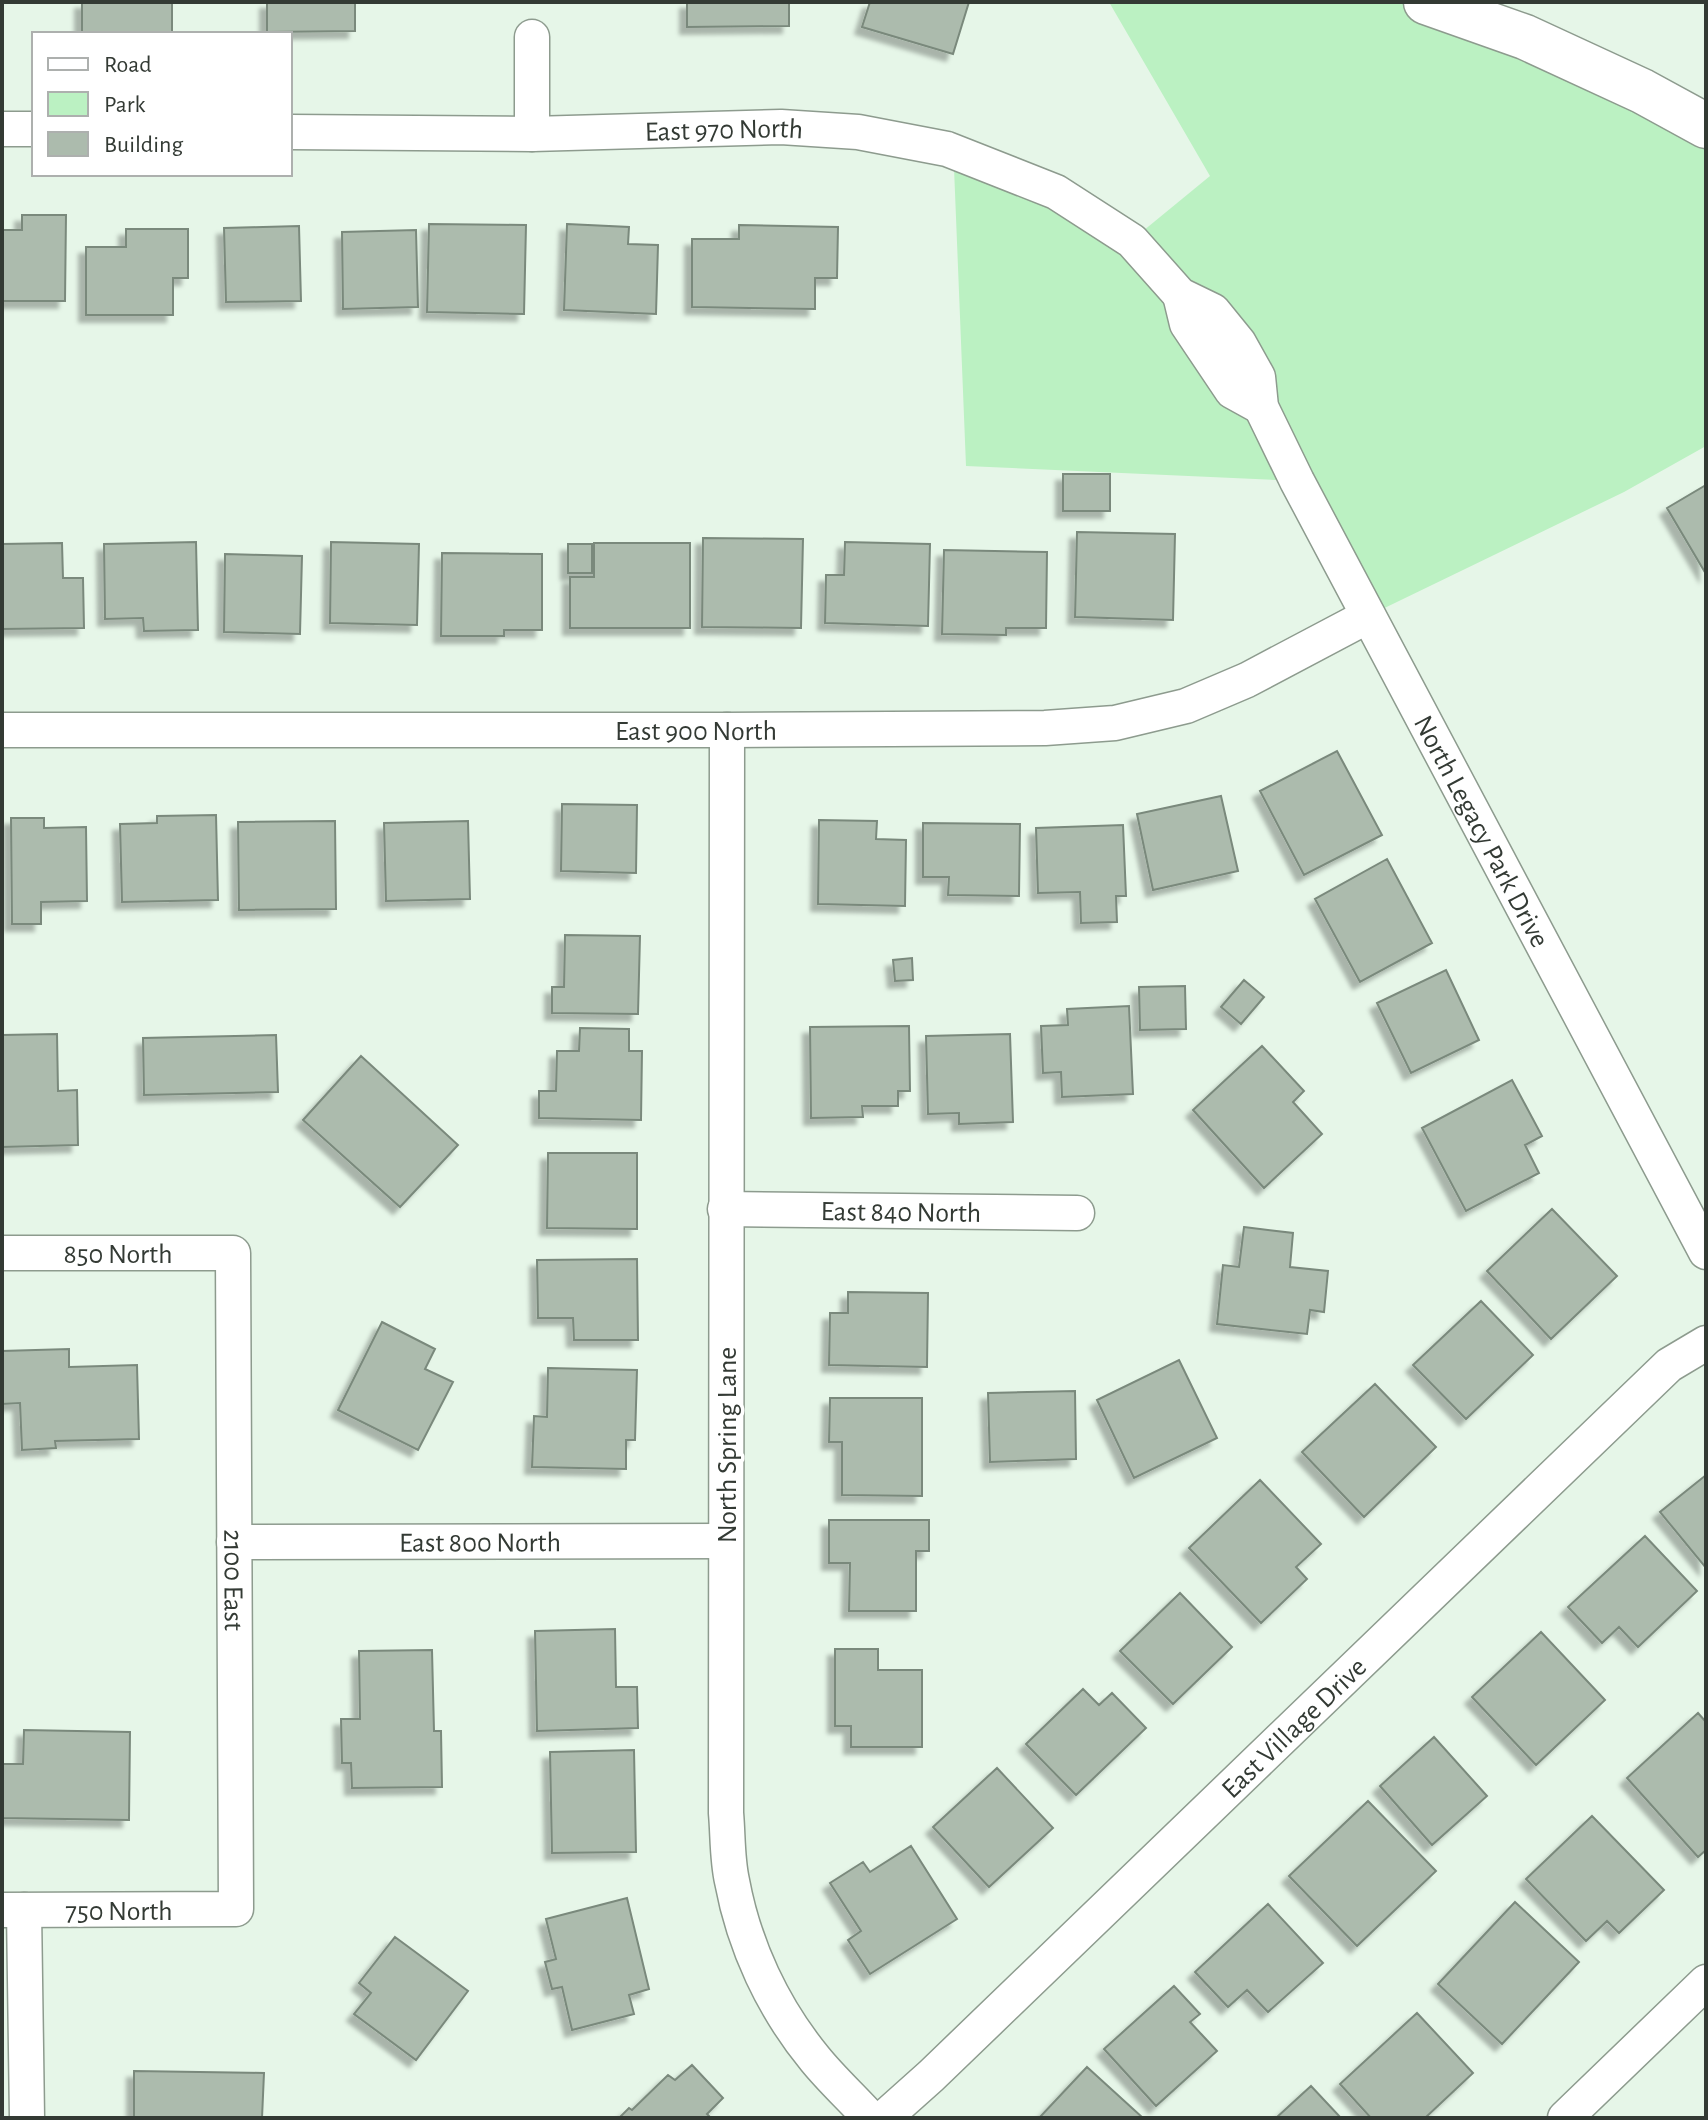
<svg xmlns="http://www.w3.org/2000/svg" width="1708" height="2120" font-family="'Alegreya Sans',sans-serif">
  <style>
    .green { fill: #bbf1c2 }
    .building { fill: #acbbad; stroke: #7a897c; stroke-width: 2; filter: url(#shadow) }
    .lines { fill: none; stroke-linecap: round; stroke-linejoin: round }
    .street-casing { stroke: #8d9b8e; stroke-width: 37 }
    .secondary-casing { stroke: #8d9b8e; stroke-width: 47 }
    .street { stroke: #fff; stroke-width: 34 }
    .secondary { stroke: #fff; stroke-width: 44 }
    .labels { text-anchor: middle; stroke-width: 7; stroke-linejoin: round; paint-order: stroke }
    .street-label { font-size: 28px; fill: #333a34; stroke: #fff }
  </style>
  <defs>
    <filter id="shadow"><feDropShadow dx="-7" dy="7" stdDeviation="2" flood-color="#0004"/></filter>
  </defs>
  <rect width="100%" height="100%" fill="#e6f6e8"/>
  <!-- green -->
  <path class="green" d="M1109 2H1426L1706 126V446L1624 492 1368 616 1297 481 966 466 953 143 1132 240 1210 176Z"/>
  <!-- building -->
  <path class="building" d="M82 2H172V34H82Z
    M267 2H355V31L267 32Z
    M687 2H789V26L687 27Z
    M870 2H969L953 54 862 27Z
    M22 215H66L65 301H2V230H22Z
    M429 224 526 225 524 314 427 312Z
    M567 224 629 227 628 244 658 245 656 314 564 310Z
    M739 225 838 227 837 278H815V309L692 307V239H739Z
    M299 226 301 301 226 302 224 228Z
    M126 229H188V278H173V315H86V247H126Z
    M416 230 418 307 343 309 342 232Z
    M1063 474H1110V511H1063Z
    M1706 485V574L1667 508Z
    M1077 532 1175 534 1173 620 1075 617Z
    M703 538 803 539 801 628 702 627Z
    M196 542 198 630 144 631 143 618 105 619 104 544Z
    M331 542 419 544 417 625 330 623Z
    M845 542 930 544 928 626 825 623 826 575H844Z
    M62 543 63 578H83L84 628 2 629V544Z
    M594 543H690V628H570V577H594Z
    M568 544H592V573H568Z
    M944 550 1047 552 1046 628H1006V635L942 634Z
    M442 553 542 554V630H504V636H441Z
    M225 554 302 556 300 634 224 632Z
    M1337 751 1382 835 1304 875 1260 791Z
    M1221 796 1238 871 1153 890 1137 814Z
    M562 804 637 805 636 873 561 871Z
    M216 815 218 900 122 902 120 824 157 823V816Z
    M11 818H44V828L86 827 87 901 41 902V924H12Z
    M819 820 877 821 876 839 906 840 905 906 818 904Z
    M335 821 336 909 239 910 238 822Z
    M468 821 470 899 386 901 384 823Z
    M923 823 1020 824 1019 896 948 895 949 877H923Z
    M1123 825 1126 896H1116L1117 922 1081 923 1080 892 1038 893 1036 828Z
    M1387 859 1432 943 1360 982 1315 899Z
    M565 935 640 936 638 1014 552 1013V987H564Z
    M912 958 913 980 895 981 893 960Z
    M1446 970 1479 1040 1411 1073 1377 1003Z
    M1244 980 1264 997 1241 1024 1221 1007Z
    M1185 986 1186 1029 1140 1030 1139 987Z
    M1129 1006 1133 1094 1062 1097 1061 1072 1043 1073 1041 1026 1068 1025 1067 1009Z
    M909 1026 910 1091H898V1106H862L863 1117 811 1118 810 1027Z
    M580 1028 629 1029V1051H642L641 1120 539 1118V1091H556L557 1051H579Z
    M57 1034 58 1091 77 1090 78 1145 2 1147V1035Z
    M1010 1034 1013 1122 959 1124V1113L928 1114 926 1036Z
    M276 1035 278 1092 144 1095 143 1038Z
    M1262 1046 1304 1091 1293 1102 1322 1134 1264 1188 1193 1110Z
    M361 1056 458 1145 400 1207 303 1120Z
    M1512 1080 1542 1136 1525 1145 1539 1173 1466 1211 1422 1128Z
    M548 1153H637V1229L547 1228Z
    M1552 1209 1617 1276 1551 1339 1487 1271Z
    M1244 1227 1293 1233 1290 1267 1328 1271 1324 1312 1310 1310 1307 1334 1217 1324 1223 1265 1239 1267Z
    M637 1259 638 1340H574L573 1318H538L537 1260Z
    M848 1292 928 1293 927 1367 829 1365 830 1313H848Z
    M1481 1301 1533 1355 1466 1419 1413 1365Z
    M382 1322 435 1349 425 1369 453 1382 418 1450 338 1410Z
    M69 1349V1367L137 1365 139 1439 55 1441 56 1448 22 1450 20 1403 2 1404V1351Z
    M1179 1360 1217 1438 1134 1478 1097 1400Z
    M548 1368 637 1370 635 1440H626V1469L532 1467 534 1416 547 1417Z
    M1375 1384 1436 1447 1364 1517 1302 1452Z
    M1075 1391 1076 1459 990 1462 988 1393Z
    M830 1398H922V1496L842 1495V1442H829Z
    M1706 1475V1568L1660 1512Z
    M1260 1480 1321 1544 1296 1567 1307 1579 1261 1623 1189 1548Z
    M829 1520H929V1551H916V1611H849L850 1563H829Z
    M1645 1536 1697 1591 1638 1647 1619 1627 1602 1643 1568 1607Z
    M1180 1593 1232 1647 1173 1704 1120 1651Z
    M615 1629 616 1687H637L638 1728 537 1731 535 1631Z
    M1541 1632 1605 1700 1536 1765 1472 1697Z
    M835 1649H878V1670H922V1747H851V1726H835Z
    M432 1650 434 1731H441L442 1787 352 1788 351 1763H342L341 1719H360L359 1651Z
    M1083 1689 1099 1705 1112 1693 1146 1728 1076 1795 1026 1744Z
    M1698 1713 1706 1722V1850L1698 1857 1627 1778Z
    M24 1730 130 1732 129 1820 2 1818V1764H23Z
    M1434 1737 1487 1796 1432 1845 1380 1786Z
    M634 1750 636 1852 552 1853 550 1752Z
    M997 1768 1053 1828 989 1887 933 1827Z
    M1368 1801 1436 1871 1357 1946 1289 1876Z
    M1592 1816 1664 1890 1619 1933 1607 1921 1586 1941 1526 1879Z
    M911 1846 957 1919 870 1974 848 1940 861 1931 830 1883 863 1862 870 1872Z
    M627 1898 649 1989 629 1995 634 2014 572 2030 562 1987 552 1989 545 1962 556 1959 546 1919Z
    M1515 1902 1579 1962 1502 2044 1438 1984Z
    M1268 1904 1323 1963 1268 2012 1247 1990 1228 2007 1195 1972Z
    M395 1937 468 1991 416 2060 354 2014 371 1993 359 1983Z
    M1174 1986 1200 2014 1190 2022 1217 2051 1156 2106 1104 2049Z
    M1417 2013 1473 2073 1425 2118H1371L1340 2084Z
    M692 2065 723 2098 707 2114 711 2118H619L629 2108 632 2110 668 2075 675 2080Z
    M1087 2067 1143 2118H1039Z
    M134 2071 264 2073 262 2118H134Z
    M1311 2086 1341 2118H1276Z"/>
  <g class="lines">
    <defs>
      <g id="street">
        <path d="M532 37V134"/>
        <path d="M2 129H34"/>
        <path id="s1" d="M290 132 532 134 781 127 858 132 947 149 1056 192 1132 241 1180 295 1213 311 1239 343 1258 377 1261 407 1297 481 1706 1252"/>
        <path d="M1180 295 1187 324 1232 391 1261 407"/>
        <path id="s2" d="M2 730H727L1045 728 1115 723 1186 706 1247 680 1368 616"/>
        <path d="M727 730 726 1813C728 1835 727 1859 732 1881 744 1946 773 2008 815 2059 832 2080 852 2098 870 2118"/>
        <path id="s3" d="M725 1209 1077 1213"/>
        <path id="s4" d="M2 1253H233L236 1909 2 1910"/>
        <path id="s5" d="M234 1542 725 1541"/>
        <path d="M24 1910 27 2118"/>
        <path id="s6" d="M884 2118 931 2076 1669 1365 1706 1343"/>
        <path d="M1565 2118 1706 1982"/>
      </g>
      <path id="secondary" d="M1426 2 1525 37 1642 91 1706 126"/>
    </defs>
    <!-- street casing -->
    <use href="#street" class="street-casing"/>
    <!-- secondary casing -->
    <use href="#secondary" class="secondary-casing"/>
    <!-- street -->
    <use href="#street" class="street"/>
    <!-- secondary -->
    <use href="#secondary" class="secondary"/>
  </g>
  <g class="labels">
    <!-- street labels -->
    <g class="street-label">
      <text dy="10" stroke="none"><textPath href="#s1" startOffset="434">East 970 North</textPath></text>
      <text dy="10" stroke="none"><textPath href="#s2" startOffset="694">East 900 North</textPath></text>
      <text dy="10" stroke="none"><textPath href="#s1" startOffset="1564">North Legacy Park Drive</textPath></text>
      <text dy="10" stroke="none"><textPath href="#s3" startOffset="176">East 840 North</textPath></text>
      <text dy="10" stroke="none"><textPath href="#s4" startOffset="116">850 North</textPath></text>
      <text transform="translate(726 1445) rotate(-90)" y="10">North Spring Lane</text>
      <text dy="10" stroke="none"><textPath href="#s5" startOffset="246">East 800 North</textPath></text>
      <text dy="10" stroke="none"><textPath href="#s4" startOffset="558">2100 East</textPath></text>
      <text dy="10" stroke="none"><textPath href="#s6" startOffset="566">East Village Drive</textPath></text>
      <text x="119" y="1920">750 North</text>
    </g>
  </g>
  <!-- border -->
  <rect width="1708" height="2120" fill="none" stroke="#333a34" stroke-width="8"/>
  <!-- legend -->
  <rect x="32" y="32" width="260" height="144" fill="#ffffff" stroke="#adb0ae" stroke-width="2"/>
  <rect x="48" y="58" width="40" height="12" fill="#ffffff" stroke="#adb0ae" stroke-width="2"/>
  <text x="104" y="72" font-size="24" fill="#333a34">Road</text>
  <rect x="48" y="92" width="40" height="24" fill="#bbf1c2" stroke="#adb0ae" stroke-width="2"/>
  <text x="104" y="112" font-size="24" fill="#333a34">Park</text>
  <rect x="48" y="132" width="40" height="24" fill="#acbbad" stroke="#adb0ae" stroke-width="2"/>
  <text x="104" y="152" font-size="24" fill="#333a34">Building</text>
</svg>
